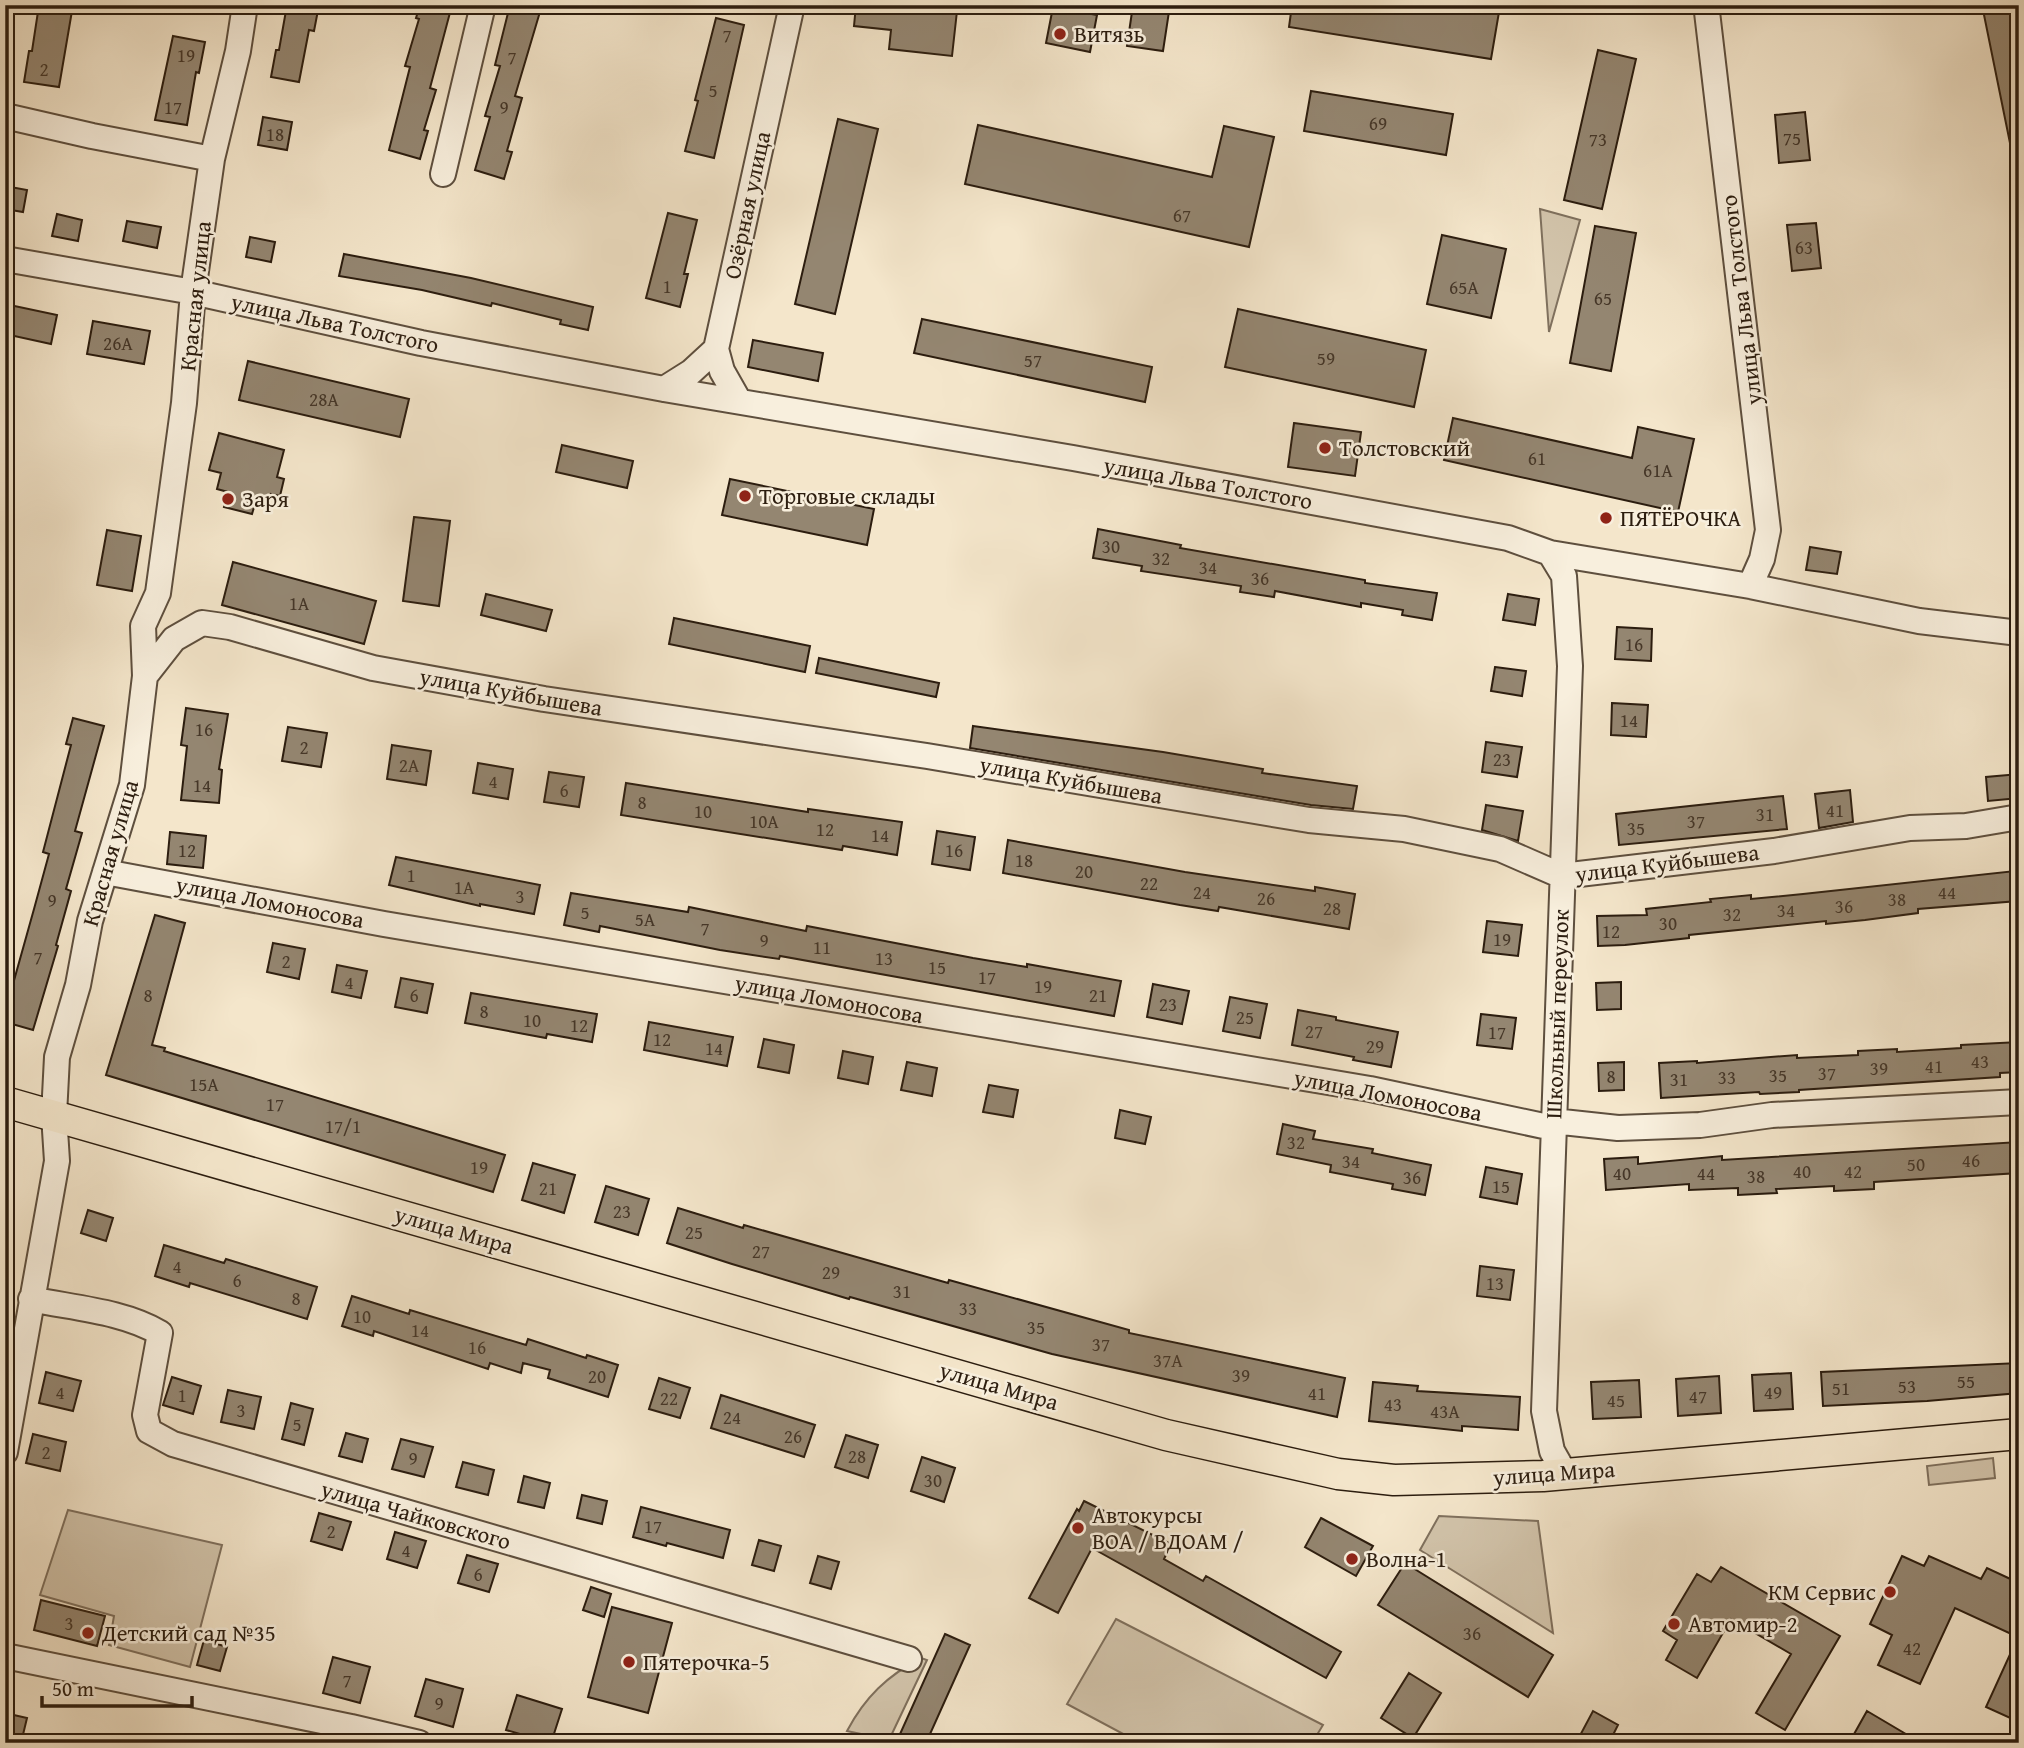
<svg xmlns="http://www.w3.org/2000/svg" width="2024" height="1748" font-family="'Gentium Book Plus',serif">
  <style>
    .green { fill: #d2c4ab; stroke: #7f705d; stroke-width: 2 }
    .building { fill: #948671; stroke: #2c1d0f; stroke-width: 2 }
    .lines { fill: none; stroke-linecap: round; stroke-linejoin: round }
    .minor-casing { stroke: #5e4f3e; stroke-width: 28 }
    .major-casing { stroke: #2c1d0f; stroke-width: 33 }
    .minor { stroke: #f8efdd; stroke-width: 24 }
    .major { stroke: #f4e6cb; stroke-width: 30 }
    .poi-dot { fill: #8f2418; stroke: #f8efdd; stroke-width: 2.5 }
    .labels { text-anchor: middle; stroke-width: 5; stroke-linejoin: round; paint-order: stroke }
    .number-label { font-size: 19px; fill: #463728 }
    .poi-label { font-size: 23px; fill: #2c1d0f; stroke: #f8efdd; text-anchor: start }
    .street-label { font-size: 23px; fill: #2c1d0f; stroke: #f8efdd }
  </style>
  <rect width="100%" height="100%" fill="#f4e6cb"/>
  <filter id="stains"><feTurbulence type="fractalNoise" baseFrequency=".00286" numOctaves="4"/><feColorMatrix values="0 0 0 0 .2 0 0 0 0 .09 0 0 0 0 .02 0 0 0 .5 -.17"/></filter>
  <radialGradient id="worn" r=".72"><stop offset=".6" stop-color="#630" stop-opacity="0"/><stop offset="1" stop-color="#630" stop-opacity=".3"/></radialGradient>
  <!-- green -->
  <path class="green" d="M1540 209 1580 220 1549 332Z
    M1993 1458 1995 1478 1929 1485 1927 1466Z
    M68 1510 222 1545 190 1667 109 1645 114 1616 40 1595Z
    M1439 1516 1538 1521 1553 1633 1420 1550Z
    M1116 1619 1323 1725 1312 1743H1140L1067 1704Z
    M921 1658 927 1660 889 1740 847 1731C865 1697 887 1676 921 1658Z"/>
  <!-- building -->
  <path class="building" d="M39 5H73L59 87 24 82 29 51H32Z
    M287 5H319L314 31 309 30 299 82 271 77 276 50H279Z
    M420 5H452L430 88 436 90 424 130 428 131 420 159 389 150 410 67 405 66 419 19 416 18Z
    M510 5H542L515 96 522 98 507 151 512 152 504 179 475 170 490 117 485 116 500 66 495 65Z
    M856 5H906L957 11 952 56 889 49 891 30 854 26Z
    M1133 5H1170L1163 51 1127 46Z
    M1292 5H1459L1499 12 1491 59 1289 27Z
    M1982 5H2019V148H2011Z
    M1053 7 1097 15 1090 52 1046 43Z
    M716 18 744 25 714 158 685 151 698 101 695 100Z
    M173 36 205 42 199 73 196 72 187 125 155 120Z
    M1598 50 1636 59 1602 209 1564 200Z
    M1311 91 1453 114 1446 155 1304 131Z
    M1805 112 1810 160 1779 163 1775 115Z
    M263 117 292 122 287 150 258 145Z
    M838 119 878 129 835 314 795 304Z
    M978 125 1212 177 1224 126 1274 137 1249 247 965 184Z
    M5 186 27 190 23 212 5 209Z
    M668 213 697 220 684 274H688L680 307 646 298Z
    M57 214 82 220 78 241 52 236Z
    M127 221 161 227 157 248 123 241Z
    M1816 223 1821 268 1792 271 1787 225Z
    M1595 226 1636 233 1611 371 1570 363Z
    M1442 235 1506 249 1491 318 1427 304Z
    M250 237 275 242 271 262 246 257Z
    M344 254 471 278 593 307 588 330 560 324 561 320 492 303 491 306 422 290 339 276Z
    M5 304 57 315 51 344 5 334Z
    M1238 309 1426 350 1414 407 1225 367Z
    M922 319 1152 367 1145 402 914 353Z
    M93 321 150 331 144 364 87 354Z
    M753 340 823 353 818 381 748 367Z
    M248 361 409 399 400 437 239 400Z
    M1453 418 1632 458 1638 427 1694 439 1678 512 1444 460Z
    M1294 423 1361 432 1355 476 1288 467Z
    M219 433 284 450 277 477 284 479 280 496 271 494 267 507 255 504 252 514 224 507 228 492 217 489 221 473 209 470Z
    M562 445 633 461 627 488 556 472Z
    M730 479 874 509 867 545 722 515Z
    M414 517 450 521 439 606 403 601Z
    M1098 529 1181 545 1180 548 1365 580V583L1437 593 1432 620 1402 615 1403 610 1361 603V607L1275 591 1274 597 1240 592 1241 586 1141 571 1142 566 1093 558Z
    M107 530 141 536 132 591 97 585Z
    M1810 547 1841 552 1837 574 1806 570Z
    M233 562 376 601 364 644 222 605Z
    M486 594 552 610 546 631 481 615Z
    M1508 594 1539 599 1535 625 1503 620Z
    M674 618 810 646 805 672 669 644Z
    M1617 627 1652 629 1651 661 1615 659Z
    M819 658 939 683 936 697 816 673Z
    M1495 667 1526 671 1522 696 1491 691Z
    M1612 703 1648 705 1646 737 1611 735Z
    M186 708 228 714 219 769 222 770 219 803 181 800 187 746 181 745Z
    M73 718 104 726 75 831 82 833 66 889 71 891 56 945 58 946 33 1030 5 1022V982L13 984 34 909 49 854 43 852 71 745 66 744Z
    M973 726 1163 752 1263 769 1262 773 1357 786 1353 809 1311 805 970 748Z
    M288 727 327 733 321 767 282 761Z
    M1486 742 1522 747 1517 777 1482 772Z
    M392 745 431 751 426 785 387 779Z
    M478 763 513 769 508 799 473 793Z
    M549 772 584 777 579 807 544 802Z
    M2019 774V798L1988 801 1986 777Z
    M626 783 808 812V809L902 822 897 855 843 846 842 850 621 815Z
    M1850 790 1853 822 1819 828 1815 794Z
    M1783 796 1787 829 1619 845 1616 814Z
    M1486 805 1523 811 1518 841 1482 830Z
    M937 831 975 837 970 870 932 864Z
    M170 832 206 836 203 868 167 864Z
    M1008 840 1185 872 1315 891V887L1355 894 1349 929 1219 907 1218 911 1180 905 1003 873Z
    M396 857 540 885 534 914 480 904V906L389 885Z
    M2015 871 2018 901 1918 909V913L1865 920 1826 924V921L1689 935V938L1625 945 1598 946 1597 916 1647 915 1646 909 1711 902 1710 899 1751 895V899L1803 894Z
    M571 893 688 912 689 907 806 931 807 926 973 958 1027 967V964L1121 981 1114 1016 780 956 779 959 720 950 600 926 599 932 564 925Z
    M155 915 185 923 152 1045 165 1048 164 1051 505 1155 493 1192 106 1075Z
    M1487 921 1522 925 1518 956 1483 952Z
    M273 943 305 949 299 979 267 972Z
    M337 965 367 971 361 998 332 992Z
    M401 978 433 984 427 1013 395 1007Z
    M1621 982V1009L1597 1010 1596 983Z
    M1153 984 1189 991 1182 1024 1147 1017Z
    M471 993 597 1014 592 1042 547 1034 546 1038 465 1023Z
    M1230 997 1267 1004 1260 1038 1223 1031Z
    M1298 1010 1336 1017V1020L1398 1032 1391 1067 1353 1060 1354 1057 1292 1045Z
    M1481 1014 1516 1018 1512 1049 1477 1045Z
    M649 1022 733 1037 727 1066 644 1050Z
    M764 1039 794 1045 789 1073 758 1067Z
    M2019 1042V1072L2000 1073V1077L1799 1090V1092L1760 1094 1759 1092 1661 1098 1659 1063 1697 1061V1063L1797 1055V1058L1858 1055V1051L1897 1049V1052L1961 1048V1045Z
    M843 1051 873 1057 868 1084 838 1078Z
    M907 1062 937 1068 932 1096 901 1090Z
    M1624 1062V1090L1599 1091 1598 1063Z
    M989 1085 1018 1090 1013 1117 983 1112Z
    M1120 1110 1151 1117 1145 1144 1115 1138Z
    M1283 1124 1315 1131 1313 1139 1373 1149 1372 1153 1431 1165 1425 1195 1392 1189 1393 1184 1330 1172 1331 1165 1277 1154Z
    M2019 1142V1173L1874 1182V1189L1834 1191V1186L1776 1189 1777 1193 1738 1195V1188L1689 1190V1184L1606 1190 1604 1159 1638 1157V1164L1722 1156V1160Z
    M533 1163 575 1175 564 1213 522 1200Z
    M1486 1167 1522 1174 1517 1204 1480 1197Z
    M606 1186 649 1199 638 1235 595 1222Z
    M678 1208 743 1228 744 1225 948 1283 949 1280 1129 1330V1333L1345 1378 1337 1417 1052 1354 850 1297 849 1299 732 1264 667 1243Z
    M88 1210 113 1218 106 1241 81 1233Z
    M164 1245 224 1263 226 1259 317 1287 307 1319 190 1283 189 1287 155 1276Z
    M1480 1266 1514 1270 1510 1300 1477 1296Z
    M352 1296 409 1314 410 1310 526 1345 528 1339 586 1358 587 1355 618 1365 608 1397 548 1378 550 1370 523 1363 521 1373 490 1363 488 1369 374 1331 373 1336 342 1326Z
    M2019 1363V1393L1927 1401 1823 1406 1821 1372Z
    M46 1372 81 1381 73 1411 39 1403Z
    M1791 1373 1793 1409 1754 1411 1752 1375Z
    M1719 1376 1721 1413 1678 1416 1676 1379Z
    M172 1377 201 1386 193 1414 163 1405Z
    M659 1378 690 1388 680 1418 649 1409Z
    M1639 1380 1641 1417 1593 1419 1591 1382Z
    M1373 1382 1418 1386 1417 1391 1520 1397 1518 1430 1462 1426V1431L1369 1421Z
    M228 1390 261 1397 254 1429 221 1422Z
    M721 1395 815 1425 804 1457 711 1428Z
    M291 1403 313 1409 304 1445 282 1439Z
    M346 1433 368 1439 362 1462 339 1456Z
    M33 1434 66 1442 60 1471 26 1463Z
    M846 1435 878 1445 868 1478 835 1467Z
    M401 1439 433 1447 424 1477 392 1469Z
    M922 1457 955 1468 944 1502 911 1491Z
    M463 1462 494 1470 488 1495 456 1487Z
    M524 1476 550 1483 544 1508 518 1502Z
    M582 1495 607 1501 602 1524 577 1518Z
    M1084 1501 1171 1544 1164 1559 1203 1581 1206 1576 1341 1652 1326 1678 1092 1548 1058 1613 1029 1598 1077 1509 1079 1511Z
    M641 1507 730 1530 723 1558 667 1543 666 1546 633 1537Z
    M319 1513 351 1522 342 1550 311 1541Z
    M1321 1518 1373 1546 1356 1576 1305 1547Z
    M395 1532 426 1541 417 1568 387 1559Z
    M759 1540 781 1546 774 1571 752 1565Z
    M467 1555 498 1564 489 1592 458 1583Z
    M818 1556 839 1562 831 1589 810 1583Z
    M1902 1556 1924 1566 1929 1556 1981 1579 1987 1568 2019 1583V1722L1986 1707 2018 1637 1955 1608 1920 1684 1878 1665 1892 1635 1870 1624Z
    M1405 1563 1553 1655 1528 1697 1378 1605Z
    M1721 1567 1840 1636 1785 1730 1756 1713 1791 1654 1731 1619 1697 1678 1666 1660 1677 1640 1663 1631 1697 1574 1711 1582Z
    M591 1587 611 1594 604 1617 583 1610Z
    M41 1600 105 1616 97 1646 34 1630Z
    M612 1607 672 1623 648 1713 588 1697Z
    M945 1634 970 1645 926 1743H896Z
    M204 1640 227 1647 220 1671 197 1665Z
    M333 1657 370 1667 360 1703 323 1693Z
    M1409 1673 1441 1693 1413 1738 1381 1718Z
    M426 1679 463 1689 453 1727 415 1716Z
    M517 1695 562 1709 551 1743 506 1730Z
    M1593 1711 1618 1725 1609 1743H1576Z
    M1867 1711 1921 1743H1849Z
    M5 1713 27 1718 21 1743 5 1739Z"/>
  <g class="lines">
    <defs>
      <path id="minor" d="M1707 12 1768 530 1762 559 1750 586
        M5 116 92 136 212 159
        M443 174 483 5
        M5 259 193 292 421 343 664 389 1073 458 1508 538 1550 553 1750 586 1919 621 2019 633
        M664 389 691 372 716 349
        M739 401 722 371 716 349 792 5
        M1550 553 1564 576 1570 666 1544 1411 1552 1451 1565 1474
        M145 676 174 639 202 623 230 627 373 668 544 699 927 756 1309 820 1404 829 1500 849 1562 876 1774 851 1910 828 1966 826 2019 817
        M105 872 384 924 1370 1089 1553 1128
        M1553 1121 1618 1128 1700 1125 1772 1115 2019 1102
        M31 1299C73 1308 123 1311 160 1333L145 1415 149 1431 173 1444 909 1659
        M5 1452 57 1161 54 1115 57 1057 78 985 90 921 132 785 145 676 143 626 158 593 184 403 193 292 212 159 238 51 245 5
        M5 1656 351 1727 419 1743"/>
      <path id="major" d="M5 1102 1166 1435 1338 1474 1394 1480 1543 1476 2019 1434"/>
    </defs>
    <!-- minor casing -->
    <use href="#minor" class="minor-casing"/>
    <!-- major casing -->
    <use href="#major" class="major-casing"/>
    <!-- minor -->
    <use href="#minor" class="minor"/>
    <!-- major -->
    <use href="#major" class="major"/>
  </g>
  <!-- markers -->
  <g class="poi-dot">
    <circle cx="1060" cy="34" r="7"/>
    <circle cx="1325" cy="448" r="7"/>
    <circle cx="745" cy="496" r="7"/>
    <circle cx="228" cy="499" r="7"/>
    <circle cx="1606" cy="518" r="7"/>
    <circle cx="1078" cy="1528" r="7"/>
    <circle cx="1352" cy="1559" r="7"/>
    <circle cx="1890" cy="1592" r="7"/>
    <circle cx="1674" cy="1624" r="7"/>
    <circle cx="88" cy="1633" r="7"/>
    <circle cx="629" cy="1662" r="7"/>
  </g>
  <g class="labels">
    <!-- number labels -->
    <g class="number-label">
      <text x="727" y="42">7</text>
      <text x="186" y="62">19</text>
      <text x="512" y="64">7</text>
      <text x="44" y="76">2</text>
      <text x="713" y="97">5</text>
      <text x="173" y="114">17</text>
      <text x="504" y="114">9</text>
      <text x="1378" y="130">69</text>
      <text x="275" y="141">18</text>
      <text x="1792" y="145">75</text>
      <text x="1598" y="146">73</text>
      <text x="1182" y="222">67</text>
      <text x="1804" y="254">63</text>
      <text x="667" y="293">1</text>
      <text x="1464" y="294">65А</text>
      <text x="1603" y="305">65</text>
      <text x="118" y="350">26А</text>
      <text x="1326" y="365">59</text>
      <text x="1033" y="367">57</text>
      <text x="324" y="406">28А</text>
      <text x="1537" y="465">61</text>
      <text x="1658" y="477">61А</text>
      <text x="1111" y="553">30</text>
      <text x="1161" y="565">32</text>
      <text x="1208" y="574">34</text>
      <text x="1260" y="585">36</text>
      <text x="299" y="610">1А</text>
      <text x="1634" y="651">16</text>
      <text x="1629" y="727">14</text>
      <text x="204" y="736">16</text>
      <text x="304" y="754">2</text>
      <text x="1502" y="766">23</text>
      <text x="409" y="772">2А</text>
      <text x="493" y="788">4</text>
      <text x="202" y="792">14</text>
      <text x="564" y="797">6</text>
      <text x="642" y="809">8</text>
      <text x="1835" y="817">41</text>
      <text x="703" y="818">10</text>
      <text x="1765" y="821">31</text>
      <text x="764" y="828">10А</text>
      <text x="1696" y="828">37</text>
      <text x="1636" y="835">35</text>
      <text x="825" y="836">12</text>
      <text x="880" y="842">14</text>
      <text x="187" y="857">12</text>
      <text x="954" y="857">16</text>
      <text x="1024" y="867">18</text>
      <text x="1084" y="878">20</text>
      <text x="411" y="882">1</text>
      <text x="1149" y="890">22</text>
      <text x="464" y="894">1А</text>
      <text x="1202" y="899">24</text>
      <text x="1947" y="899">44</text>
      <text x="520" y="903">3</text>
      <text x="1266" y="905">26</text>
      <text x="1897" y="906">38</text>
      <text x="52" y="907">9</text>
      <text x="1844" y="913">36</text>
      <text x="1332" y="915">28</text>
      <text x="1786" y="917">34</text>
      <text x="585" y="919">5</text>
      <text x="1732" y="921">32</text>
      <text x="645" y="926">5А</text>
      <text x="1668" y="930">30</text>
      <text x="705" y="935">7</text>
      <text x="1611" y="938">12</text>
      <text x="1502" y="946">19</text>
      <text x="764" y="947">9</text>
      <text x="822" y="954">11</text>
      <text x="38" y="964">7</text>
      <text x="884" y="965">13</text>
      <text x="286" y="968">2</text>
      <text x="937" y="974">15</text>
      <text x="987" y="984">17</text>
      <text x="349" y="989">4</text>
      <text x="1043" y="993">19</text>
      <text x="148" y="1002">8</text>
      <text x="414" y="1002">6</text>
      <text x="1098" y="1002">21</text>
      <text x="1168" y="1011">23</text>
      <text x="484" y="1018">8</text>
      <text x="1245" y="1024">25</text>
      <text x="532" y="1027">10</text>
      <text x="579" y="1032">12</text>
      <text x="1314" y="1038">27</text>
      <text x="1497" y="1039">17</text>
      <text x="662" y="1046">12</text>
      <text x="1375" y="1053">29</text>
      <text x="714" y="1055">14</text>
      <text x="1980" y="1068">43</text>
      <text x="1934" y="1073">41</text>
      <text x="1879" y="1075">39</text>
      <text x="1827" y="1080">37</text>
      <text x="1778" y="1082">35</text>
      <text x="1611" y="1083">8</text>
      <text x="1727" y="1084">33</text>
      <text x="1679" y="1086">31</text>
      <text x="204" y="1091">15А</text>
      <text x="275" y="1111">17</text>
      <text x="343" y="1133">17/1</text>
      <text x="1296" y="1149">32</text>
      <text x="1971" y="1167">46</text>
      <text x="1351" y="1168">34</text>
      <text x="1916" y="1171">50</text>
      <text x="479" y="1174">19</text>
      <text x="1802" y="1178">40</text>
      <text x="1853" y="1178">42</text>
      <text x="1622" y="1180">40</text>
      <text x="1706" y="1180">44</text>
      <text x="1756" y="1183">38</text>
      <text x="1412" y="1184">36</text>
      <text x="1501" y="1193">15</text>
      <text x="548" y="1195">21</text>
      <text x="622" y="1218">23</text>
      <text x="694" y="1239">25</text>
      <text x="761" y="1258">27</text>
      <text x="177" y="1273">4</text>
      <text x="831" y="1279">29</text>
      <text x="237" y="1287">6</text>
      <text x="1495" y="1290">13</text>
      <text x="902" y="1298">31</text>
      <text x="296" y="1305">8</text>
      <text x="968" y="1315">33</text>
      <text x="362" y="1323">10</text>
      <text x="1036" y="1334">35</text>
      <text x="420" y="1337">14</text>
      <text x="1101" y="1351">37</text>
      <text x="477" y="1354">16</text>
      <text x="1168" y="1367">37А</text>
      <text x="1241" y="1382">39</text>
      <text x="597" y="1383">20</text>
      <text x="1966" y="1388">55</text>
      <text x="1907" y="1393">53</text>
      <text x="1841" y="1395">51</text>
      <text x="60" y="1399">4</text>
      <text x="1773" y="1399">49</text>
      <text x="1317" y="1400">41</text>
      <text x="182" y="1402">1</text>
      <text x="1698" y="1403">47</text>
      <text x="669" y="1405">22</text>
      <text x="1616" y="1407">45</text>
      <text x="1393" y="1411">43</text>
      <text x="241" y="1417">3</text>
      <text x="1445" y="1418">43А</text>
      <text x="732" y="1424">24</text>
      <text x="297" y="1431">5</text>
      <text x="793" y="1443">26</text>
      <text x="46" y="1459">2</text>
      <text x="857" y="1463">28</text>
      <text x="413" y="1465">9</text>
      <text x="933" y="1487">30</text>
      <text x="653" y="1533">17</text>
      <text x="331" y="1538">2</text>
      <text x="406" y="1557">4</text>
      <text x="478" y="1581">6</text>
      <text x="69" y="1630">3</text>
      <text x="1472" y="1640">36</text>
      <text x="1912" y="1655">42</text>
      <text x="347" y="1687">7</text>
      <text x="439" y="1710">9</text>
    </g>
    <!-- poi labels -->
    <g class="poi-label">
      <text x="1074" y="42">Витязь</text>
      <text x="1339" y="456">Толстовский</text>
      <text x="759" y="504">Торговые склады</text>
      <text x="242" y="507">Заря</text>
      <text x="1620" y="526">ПЯТЁРОЧКА</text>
      <text x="1092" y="1523">Автокурсы<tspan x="1092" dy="26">ВОА / ВДОАМ /</tspan></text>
      <text x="1366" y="1567">Волна-1</text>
      <text x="1876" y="1600" text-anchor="end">КМ Сервис</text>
      <text x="1688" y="1632">Автомир-2</text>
      <text x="102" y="1641">Детский сад №35</text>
      <text x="643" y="1670">Пятерочка-5</text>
    </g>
    <!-- street labels -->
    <g class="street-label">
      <text transform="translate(747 205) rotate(-78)" y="8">Озёрная улица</text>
      <text transform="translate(195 296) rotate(-84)" y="8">Красная улица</text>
      <text transform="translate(1741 300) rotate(-97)" y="8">улица Льва Толстого</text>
      <text transform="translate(335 323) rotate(12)" y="8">улица Льва Толстого</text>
      <text transform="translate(1208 483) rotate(10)" y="8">улица Льва Толстого</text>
      <text transform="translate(511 692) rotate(10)" y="8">улица Куйбышева</text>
      <text transform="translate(1071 780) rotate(10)" y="8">улица Куйбышева</text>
      <text transform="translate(110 853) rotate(-74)" y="8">Красная улица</text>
      <text transform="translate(1667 863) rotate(-7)" y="8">улица Куйбышева</text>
      <text transform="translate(270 902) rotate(11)" y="8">улица Ломоносова</text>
      <text transform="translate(829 999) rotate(10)" y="8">улица Ломоносова</text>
      <text transform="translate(1557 1014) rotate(-88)" y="8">Школьный переулок</text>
      <text transform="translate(1388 1095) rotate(11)" y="8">улица Ломоносова</text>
      <text transform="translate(454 1230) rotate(16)" y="8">улица Мира</text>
      <text transform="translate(999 1386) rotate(16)" y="8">улица Мира</text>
      <text transform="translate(1554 1473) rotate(-4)" y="8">улица Мира</text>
      <text transform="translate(416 1515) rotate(16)" y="8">улица Чайковского</text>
    </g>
  </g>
  <!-- margin -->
  <rect width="2024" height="1748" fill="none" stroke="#f4e6cb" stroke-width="28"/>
  <rect x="7" y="7" width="2010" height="1734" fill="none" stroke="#2c1d0f" stroke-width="3.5"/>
  <rect x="14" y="14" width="1996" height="1720" fill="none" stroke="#2c1d0f" stroke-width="2"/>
  <!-- scale -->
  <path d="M42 1696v10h150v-10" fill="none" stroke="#2c1d0f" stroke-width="3.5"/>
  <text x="52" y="1696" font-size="21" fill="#2c1d0f" stroke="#f8efdd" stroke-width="5" paint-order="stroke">50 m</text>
  <rect width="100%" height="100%" filter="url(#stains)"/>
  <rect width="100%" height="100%" fill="url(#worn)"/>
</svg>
